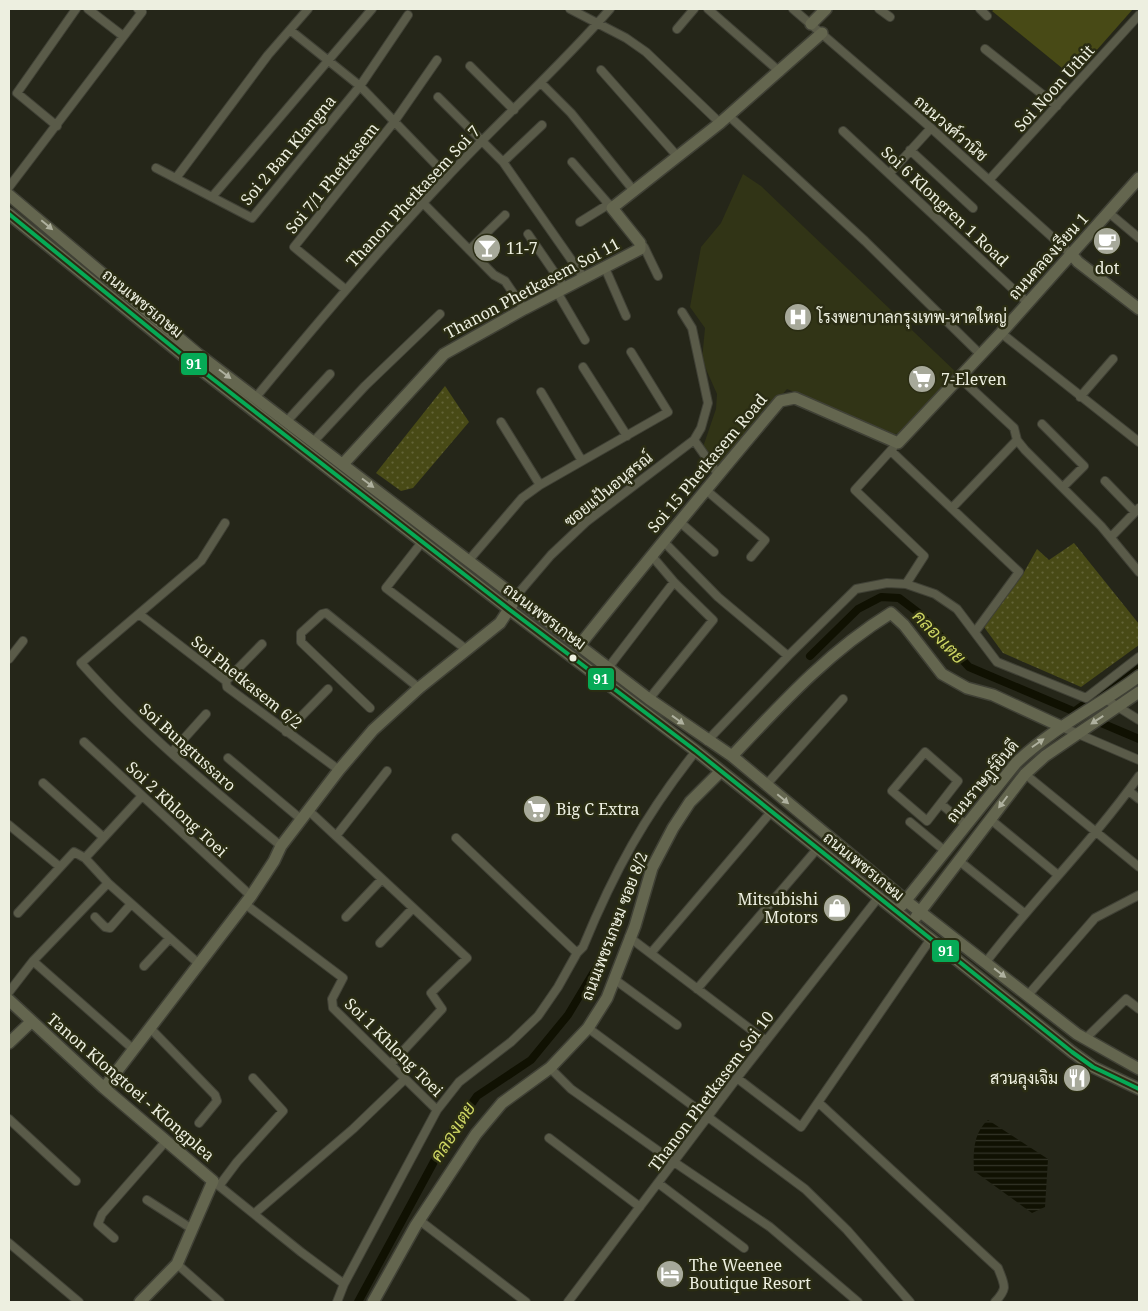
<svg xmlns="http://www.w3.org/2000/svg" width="1148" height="1311" font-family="'Noto Serif',Sarabun,serif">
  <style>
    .built { fill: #313416 }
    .grass { fill: url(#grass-dots) }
    .green { fill: #484a16 }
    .water { fill: url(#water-rules) }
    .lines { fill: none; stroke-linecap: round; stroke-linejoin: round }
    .canal { stroke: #101102; stroke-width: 8 }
    .street-casing { stroke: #404136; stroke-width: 10 }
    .secondary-casing { stroke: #404136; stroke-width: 14 }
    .street { stroke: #5a5b49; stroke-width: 8 }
    .secondary { stroke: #64664f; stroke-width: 11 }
    .bus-1-casing { stroke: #2a2c13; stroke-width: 8 }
    .bus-1 { stroke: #06aa56; stroke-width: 4 }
    .oneway { fill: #afb19f }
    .bus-dot { fill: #edefe0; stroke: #2a2c13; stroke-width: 2 }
    .labels { text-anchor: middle; stroke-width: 5; stroke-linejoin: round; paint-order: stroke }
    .street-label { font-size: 16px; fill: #edefe0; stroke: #2a2c13 }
    .poi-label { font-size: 16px; fill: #edefe0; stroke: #2a2c13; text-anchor: start }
    .water-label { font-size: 18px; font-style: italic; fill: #ccd462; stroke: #2a2c13 }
    .line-badge { stroke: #2a2c13; stroke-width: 2 }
    .badge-label { font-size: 14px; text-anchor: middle; font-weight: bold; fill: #fff }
  </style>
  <defs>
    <pattern id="grass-dots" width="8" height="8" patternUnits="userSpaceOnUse" patternTransform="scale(1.25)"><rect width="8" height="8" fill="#484a16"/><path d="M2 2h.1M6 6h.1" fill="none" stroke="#636438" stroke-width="1.8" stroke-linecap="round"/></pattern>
    <pattern id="water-rules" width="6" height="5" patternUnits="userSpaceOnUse" patternTransform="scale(1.25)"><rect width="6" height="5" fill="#101102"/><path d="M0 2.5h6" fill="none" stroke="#333427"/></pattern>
  </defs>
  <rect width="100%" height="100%" fill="#252619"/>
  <!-- built -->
  <path class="built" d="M743 174 761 186 958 374 902 433 894 434 787 389 719 469 703 447 716 409 717 394 702 360 705 328 690 307 701 247 721 223Z"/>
  <!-- grass -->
  <path class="grass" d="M445 386 469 422 413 488 401 491 376 473Z
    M1074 543 1139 624V645L1081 687 1003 653 984 627 1023 574 1037 549 1049 560Z"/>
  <!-- green -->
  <path class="green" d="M995 9H1133L1073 77 992 11Z"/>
  <!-- water -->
  <path class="water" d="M988 1120 1048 1159 1045 1207 1032 1213 974 1171C973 1153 973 1133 988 1120Z"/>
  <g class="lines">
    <!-- canal -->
    <path class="canal" d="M810 656 858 609 881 597 899 598 920 614 969 667 1139 739
      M1075 711 1139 665
      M358 1302 443 1145 477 1096 531 1060 568 1015 598 965"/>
    <defs>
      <path id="street" d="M88 9 123 36
        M570 9 626 38 646 52 720 123
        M708 9 780 72
        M793 9 931 128 1071 254
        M879 9 890 17
        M980 9 987 16
        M677 29 694 9
        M290 30 360 86 447 176
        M985 49 1057 106
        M470 66 514 110
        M601 70 678 157
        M541 83 571 113 634 191
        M438 97 503 162 584 278
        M729 116 865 241 980 354
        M57 126 17 93 76 9
        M843 131 1028 303
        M910 150 973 208
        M503 162 542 125
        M572 162 612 208
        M156 168 252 218 360 86 408 15
        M890 173 931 128
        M176 178 268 55 308 9
        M989 180 1139 15
        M9 187 142 12 138 9
        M212 197 372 9
        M423 203 494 275 505 281 524 309
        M1108 212 1139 238
        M580 222 609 204
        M528 234 565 288
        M644 247 658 276
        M470 249 505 215
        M605 268 626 316
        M345 289 294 247 394 122 437 60
        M557 292 585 340
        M682 312 692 328 708 403 701 428 694 440
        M1001 333 1139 442
        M583 367 627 436
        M959 377 1014 428 1017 440 1025 450 1101 526 1139 572
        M541 392 582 461
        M256 397C318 322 380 248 447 177 500 120 559 68 610 9
        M1080 397 1113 359
        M287 421 330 374
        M501 422 540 485
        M1042 424 1084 466 1063 487
        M313 442 365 386 440 314
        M893 448 855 490 924 556 906 584
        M891 451 1019 572 975 632
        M1105 481 1135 512
        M706 490 765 540 751 557
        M952 508 1017 440
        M225 523 201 561 81 663C140 730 212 789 281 846
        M681 523 714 552
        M1111 537 1139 508
        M663 541 718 597 788 656
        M422 542 386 588 467 650
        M469 560 522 498 540 485 668 412 631 352
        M516 596 551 555 586 522 694 440 718 474
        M139 614 226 681 227 687 339 770
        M9 659 23 641
        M608 668 674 582
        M226 681 262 644
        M649 699 713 620 674 582 651 555
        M1107 700 1139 720
        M370 708 301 642V633L322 614 326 613 419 688
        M1062 727 1139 760
        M286 732 328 689
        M707 741 788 656 856 589 887 583 906 584 935 594 957 609 997 662 1086 698 1139 657
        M84 742 251 896
        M172 752 206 714
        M925 752 958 781 927 821 892 791Z
        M228 758 302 820
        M1025 774 1139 867
        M43 783 103 837
        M766 785 843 699
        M1129 791 1139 799
        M941 804 966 825
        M308 810 467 958 431 993 442 1009 391 1064
        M990 819 1058 875
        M910 822 945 851
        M9 825 60 867
        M336 836 387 771
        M456 838 577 953
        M85 858 142 796
        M958 860 1024 913
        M245 904 343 978 332 999 333 1008 437 1110
        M18 913 74 852 85 858 108 883 199 964
        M95 917 105 927 110 928 131 904
        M346 917 382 879
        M629 937 766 1041
        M380 943 413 908
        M651 953 771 812
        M33 961 133 1049
        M986 962C1035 898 1093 841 1139 776
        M144 966 169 939
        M614 979 677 1025
        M697 989 817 849
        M9 992 33 961 108 883
        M1028 995 1095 918 1139 895
        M150 1028 215 1095 217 1101 199 1123
        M588 1028 805 1189 847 1230 910 1302
        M1085 1039 1126 999 1139 1009
        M550 1068 571 1089 674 1162 770 1227 858 1302
        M737 1078 801 1127 930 940
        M819 1103 998 1268C1005 1286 1008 1288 995 1302
        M9 1119 76 1181
        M549 1138 640 1207
        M213 1181 301 1252 344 1284
        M658 1183 744 1248
        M219 1186 237 1162 283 1111 253 1078
        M147 1200 192 1229
        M255 1213 353 1129 405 1079
        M419 1220 526 1302
        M114 1238 98 1224 102 1214 166 1141
        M9 1243 79 1302
        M177 1264 220 1302
        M337 1302 344 1284 437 1110 459 1082 511 1042 538 1016 558 987 577 953 583 947C614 872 645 815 696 751
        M568 1302 737 1078 878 898"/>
      <path id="secondary" d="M811 24 826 9
        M9 195 198 354 649 699 732 756 905 900 1077 1034 1139 1069
        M9 214 191 362 510 610 696 751 1072 1052 1093 1067 1139 1089
        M1071 254 1078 262 1139 309
        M343 464 444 354 524 309 640 249V243L612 208 720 123 822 33
        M579 646C645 563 712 482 780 401L795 398 898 443 1001 333 1139 178
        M732 756C781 704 829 651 891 613L904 625 942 674 967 688 993 695 1062 727
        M902 905 1016 763C1052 728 1099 706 1139 676
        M916 917 1025 774 1045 756 1139 692
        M9 1000 104 1088 213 1181 177 1264 140 1302
        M9 1043 31 1022
        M104 1088 251 896 274 861 281 846 339 770 373 730 419 688 500 623 513 603
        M373 1302 416 1225 476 1134 502 1103 550 1068 588 1028 607 998 635 926 652 868 673 828 690 802 721 771"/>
    </defs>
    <!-- street casing -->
    <use href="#street" class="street-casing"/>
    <!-- secondary casing -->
    <use href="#secondary" class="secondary-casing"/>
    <!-- street -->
    <use href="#street" class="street"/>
    <!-- secondary -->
    <use href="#secondary" class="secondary"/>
    <defs>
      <path id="bus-1" d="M9 214 191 362 510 610 696 751 1072 1052 1093 1067 1139 1089"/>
    </defs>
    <!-- bus-1 casing -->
    <use href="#bus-1" class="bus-1-casing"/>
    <!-- bus-1 -->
    <use href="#bus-1" class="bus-1"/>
  </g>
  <!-- one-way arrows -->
  <defs><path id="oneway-solid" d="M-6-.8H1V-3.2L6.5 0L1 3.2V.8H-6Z" transform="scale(1.25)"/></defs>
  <g class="oneway">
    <use href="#oneway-solid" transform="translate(47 225) rotate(40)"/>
    <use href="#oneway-solid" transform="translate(225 374) rotate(37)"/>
    <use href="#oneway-solid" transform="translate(368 483) rotate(37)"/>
    <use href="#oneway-solid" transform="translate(678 720) rotate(36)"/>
    <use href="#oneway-solid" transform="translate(1097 720) rotate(147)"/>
    <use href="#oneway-solid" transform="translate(1038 743) rotate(-35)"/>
    <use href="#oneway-solid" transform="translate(783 799) rotate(40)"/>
    <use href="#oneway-solid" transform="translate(1003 802) rotate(127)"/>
    <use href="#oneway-solid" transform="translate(1000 973) rotate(38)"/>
  </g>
  <!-- icons -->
  <defs>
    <symbol id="cafe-disc" viewBox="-11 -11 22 22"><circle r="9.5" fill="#a7a99a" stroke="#2a2c13"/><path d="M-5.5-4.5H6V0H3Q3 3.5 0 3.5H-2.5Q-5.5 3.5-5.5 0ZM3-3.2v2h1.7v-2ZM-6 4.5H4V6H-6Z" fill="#fff"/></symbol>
    <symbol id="bar-disc" viewBox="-11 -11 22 22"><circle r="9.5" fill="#a7a99a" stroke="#2a2c13"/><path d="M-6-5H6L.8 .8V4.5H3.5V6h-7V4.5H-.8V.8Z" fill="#fff"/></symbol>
    <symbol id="hospital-disc" viewBox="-11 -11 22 22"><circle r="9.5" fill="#a7a99a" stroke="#2a2c13"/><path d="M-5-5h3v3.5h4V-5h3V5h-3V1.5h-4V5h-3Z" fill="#fff"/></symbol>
    <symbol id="supermarket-disc" viewBox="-11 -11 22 22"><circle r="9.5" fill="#a7a99a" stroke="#2a2c13"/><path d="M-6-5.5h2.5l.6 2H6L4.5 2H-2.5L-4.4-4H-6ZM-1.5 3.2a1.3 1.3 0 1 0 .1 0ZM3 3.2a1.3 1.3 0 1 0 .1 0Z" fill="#fff"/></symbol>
    <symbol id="shop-disc" viewBox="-11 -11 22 22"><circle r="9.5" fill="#a7a99a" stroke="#2a2c13"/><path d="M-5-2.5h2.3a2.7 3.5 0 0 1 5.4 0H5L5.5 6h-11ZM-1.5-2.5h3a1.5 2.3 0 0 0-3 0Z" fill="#fff"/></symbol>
    <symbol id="restaurant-disc" viewBox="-11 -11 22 22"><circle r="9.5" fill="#a7a99a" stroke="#2a2c13"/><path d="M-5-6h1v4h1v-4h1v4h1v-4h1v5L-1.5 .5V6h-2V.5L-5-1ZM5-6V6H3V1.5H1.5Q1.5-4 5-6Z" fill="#fff"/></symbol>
    <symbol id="hotel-disc" viewBox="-11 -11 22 22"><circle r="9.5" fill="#a7a99a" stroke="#2a2c13"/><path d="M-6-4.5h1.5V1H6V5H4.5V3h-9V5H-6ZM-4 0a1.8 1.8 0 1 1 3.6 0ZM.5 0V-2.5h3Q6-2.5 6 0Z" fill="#fff"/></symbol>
  </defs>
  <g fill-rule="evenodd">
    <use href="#cafe-disc" x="1091" y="225" width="32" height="32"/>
    <use href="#bar-disc" x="471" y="232" width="32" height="32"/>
    <use href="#hospital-disc" x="782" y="301" width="32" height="32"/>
    <use href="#supermarket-disc" x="906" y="363" width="32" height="32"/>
    <use href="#supermarket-disc" x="521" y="793" width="32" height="32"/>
    <use href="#shop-disc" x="821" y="892" width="32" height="32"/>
    <use href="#restaurant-disc" x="1061" y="1062" width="32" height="32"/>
    <use href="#hotel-disc" x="654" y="1258" width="32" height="32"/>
  </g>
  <!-- markers -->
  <circle class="bus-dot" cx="573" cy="658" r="4.5"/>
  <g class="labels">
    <!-- street labels -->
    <g class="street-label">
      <text transform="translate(1054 88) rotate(-48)" y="6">Soi Noon Uthit</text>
      <text transform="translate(951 128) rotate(41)" y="6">ถนนวงศ์วานิช</text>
      <text transform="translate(288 150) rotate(-50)" y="6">Soi 2 Ban Klangna</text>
      <text transform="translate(332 178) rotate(-51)" y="6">Soi 7/1 Phetkasem</text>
      <text transform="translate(413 196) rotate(-47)" y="6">Thanon Phetkasem Soi 7</text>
      <text transform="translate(945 206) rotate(43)" y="6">Soi 6 Klongren 1 Road</text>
      <text transform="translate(1048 256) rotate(-48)" y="6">ถนนคลองเรียน 1</text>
      <text transform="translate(532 288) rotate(-28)" y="6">Thanon Phetkasem Soi 11</text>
      <text transform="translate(143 303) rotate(39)" y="6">ถนนเพชรเกษม</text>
      <text transform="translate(707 463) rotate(-50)" y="6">Soi 15 Phetkasem Road</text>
      <text transform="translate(608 489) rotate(-39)" y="6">ซอยแป้นอนุสรณ์</text>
      <text transform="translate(545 616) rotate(37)" y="6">ถนนเพชรเกษม</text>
      <text transform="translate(247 682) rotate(39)" y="6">Soi Phetkasem 6/2</text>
      <text transform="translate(188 747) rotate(42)" y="6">Soi Bungtussaro</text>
      <text transform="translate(982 781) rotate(-50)" y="6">ถนนราษฎร์ยินดี</text>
      <text transform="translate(177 809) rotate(43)" y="6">Soi 2 Khlong Toei</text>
      <text transform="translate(864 866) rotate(39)" y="6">ถนนเพชรเกษม</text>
      <text transform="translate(614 926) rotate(-69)" y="6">ถนนเพชรเกษม ซอย 8/2</text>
      <text transform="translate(394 1047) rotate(45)" y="6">Soi 1 Khlong Toei</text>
      <text transform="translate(131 1087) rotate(41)" y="6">Tanon Klongtoei - Klongplea</text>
      <text transform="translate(711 1091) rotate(-53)" y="6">Thanon Phetkasem Soi 10</text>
    </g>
    <!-- poi labels -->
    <g class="poi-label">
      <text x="506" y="254">11-7</text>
      <text x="1107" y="274" text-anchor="middle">dot</text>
      <text x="817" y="323">โรงพยาบาลกรุงเทพ-หาดใหญ่</text>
      <text x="941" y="385">7-Eleven</text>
      <text x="556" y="815">Big C Extra</text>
      <text x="818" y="905" text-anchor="end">Mitsubishi<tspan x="818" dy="18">Motors</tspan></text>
      <text x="1058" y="1084" text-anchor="end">สวนลุงเจิม</text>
      <text x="689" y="1271">The Weenee<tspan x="689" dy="18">Boutique Resort</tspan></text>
    </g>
    <!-- water labels -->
    <g class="water-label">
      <text transform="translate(939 637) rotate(46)" y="6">คลองเตย</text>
      <text transform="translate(453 1132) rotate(-57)" y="6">คลองเตย</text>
    </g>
  </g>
  <g class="line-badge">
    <rect x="180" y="352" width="28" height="24" rx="5" fill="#06aa56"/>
    <rect x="587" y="667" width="28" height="24" rx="5" fill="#06aa56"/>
    <rect x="931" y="939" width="29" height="24" rx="5" fill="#06aa56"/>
  </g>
  <g class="badge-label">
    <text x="194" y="369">91</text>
    <text x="601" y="684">91</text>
    <text x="946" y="956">91</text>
  </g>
  <!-- border -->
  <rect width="1148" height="1311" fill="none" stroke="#edefe0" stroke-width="20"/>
</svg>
